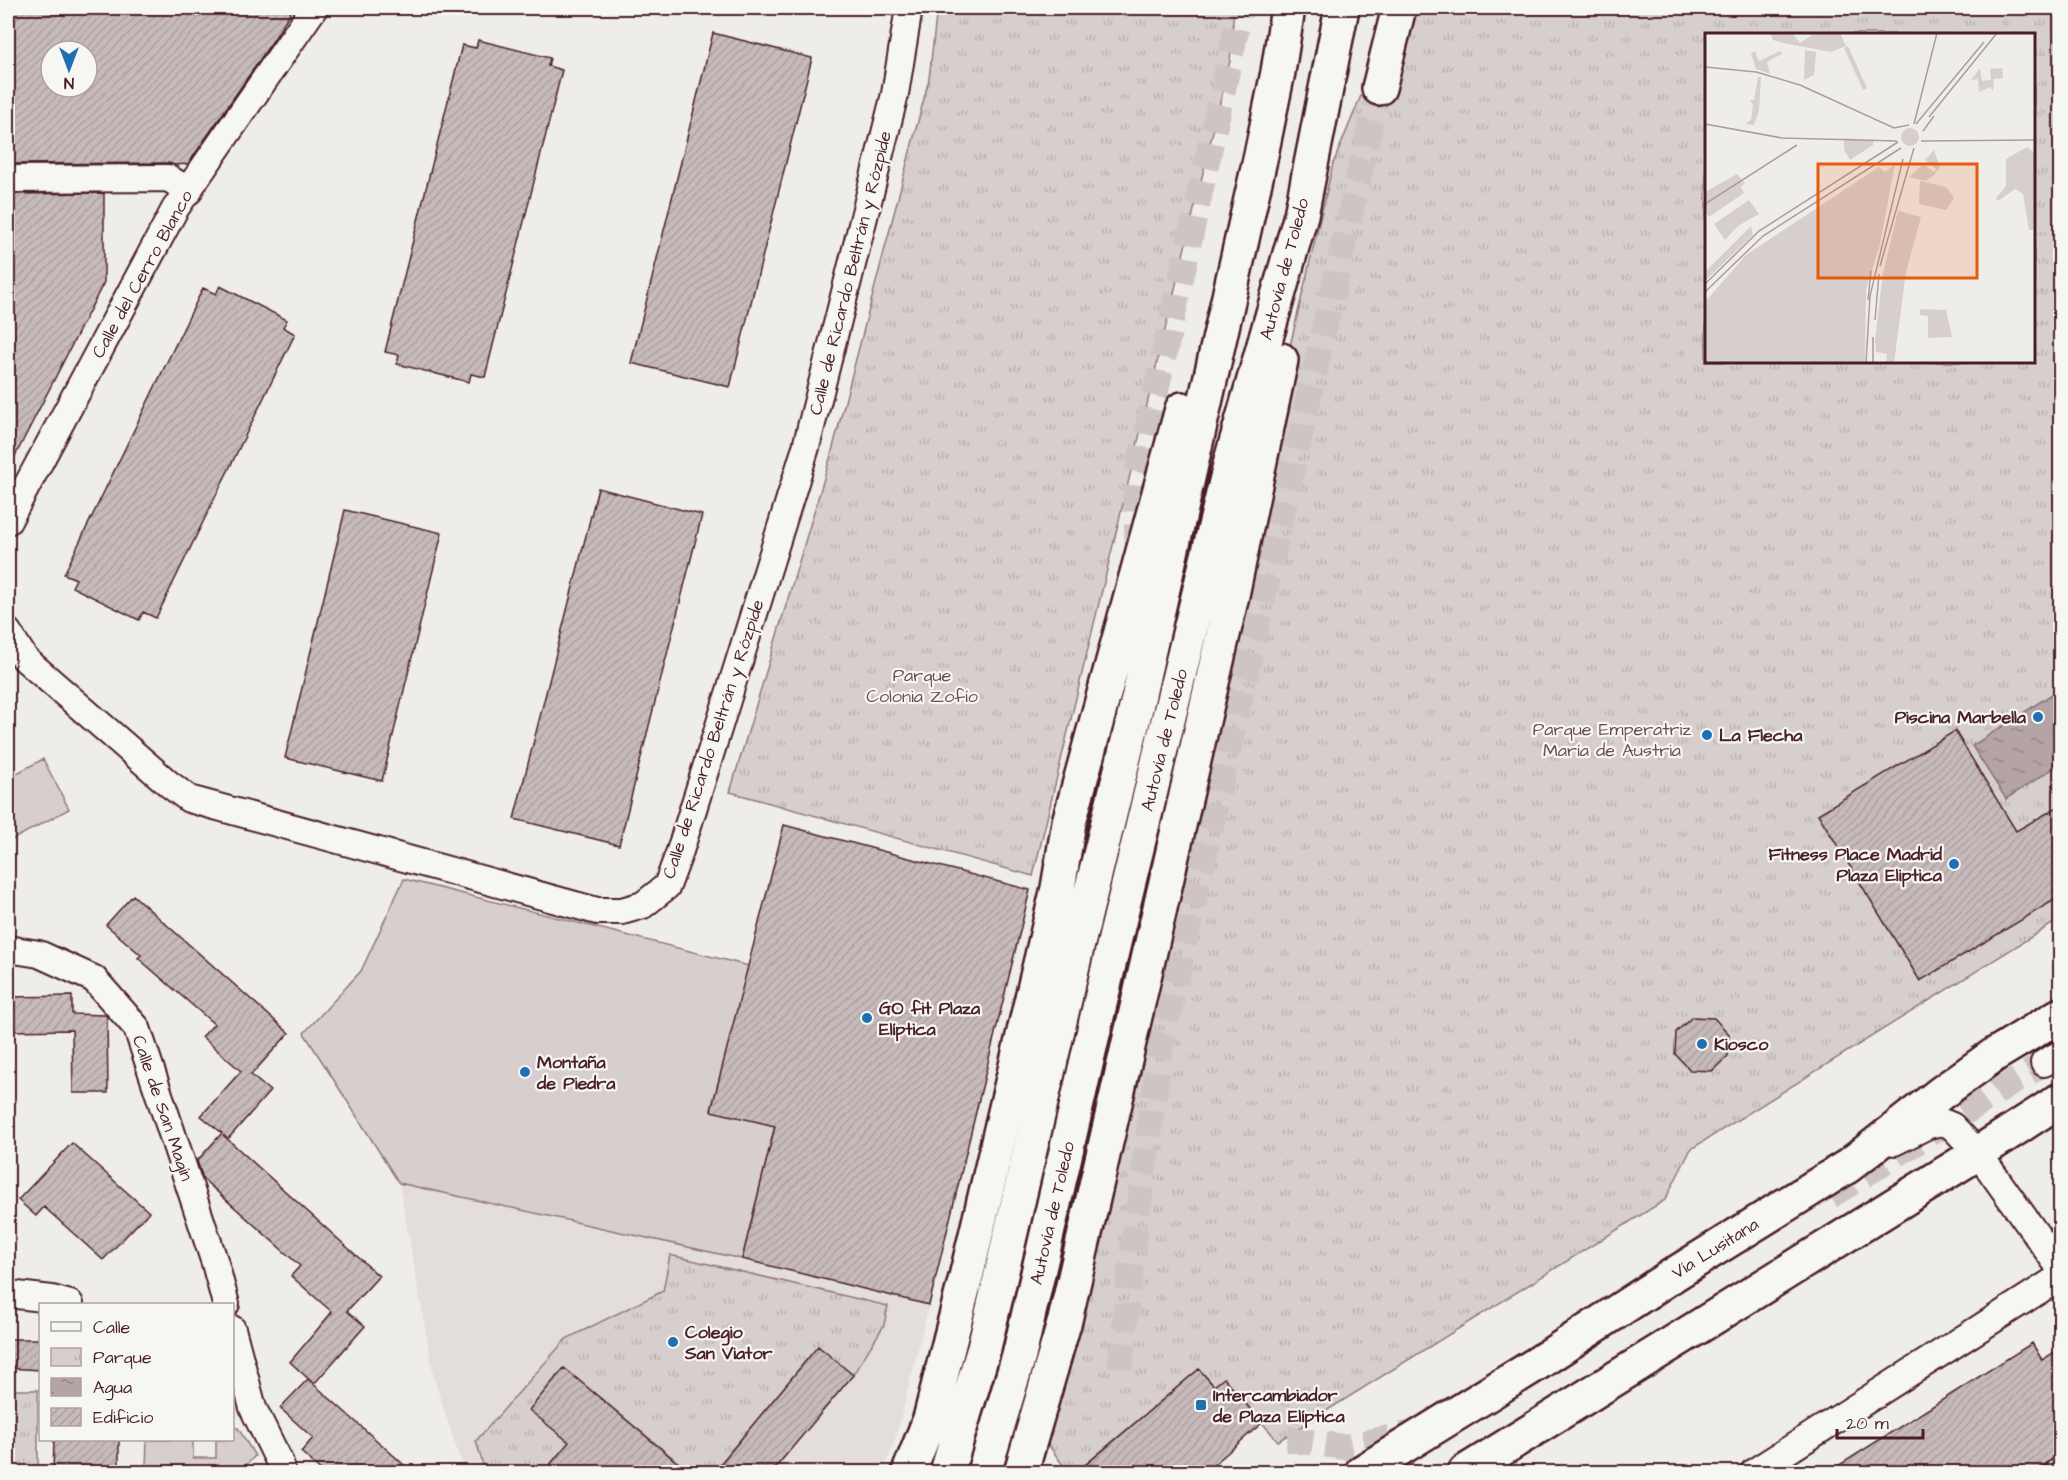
<svg xmlns="http://www.w3.org/2000/svg" width="2068" height="1480" font-family="'Architects Daughter',sans-serif">
  <style>
    .built { fill: #e3dedc }
    .grass { fill: #d7cfce; stroke: #90777c; stroke-width: 1.5 }
    .park { fill: url(#park-tufts); stroke: #90777c; stroke-width: 1.5; fill-rule: evenodd }
    .water { fill: url(#water-ripples); stroke: #8a6f74; stroke-width: 1.5 }
    .building { fill: url(#building-hatch); stroke: #4a1f2b; stroke-width: 1.5; fill-rule: evenodd }
    .lines { fill: none; stroke-linecap: round; stroke-linejoin: round }
    .minor-tunnel { stroke: #cec4c4; stroke-width: 26; stroke-dasharray: 26 13; stroke-linecap: butt }
    .minor-casing { stroke: #4a1f2b; stroke-width: 30 }
    .primary-casing { stroke: #4a1f2b; stroke-width: 38 }
    .motorway-casing { stroke: #4a1f2b; stroke-width: 38 }
    .minor { stroke: #f6f6f2; stroke-width: 26 }
    .primary { stroke: #f6f6f2; stroke-width: 33 }
    .motorway { stroke: #f6f6f2; stroke-width: 33 }
    .poi-dot { fill: #1f6fb2; stroke: #f6f6f2; stroke-width: 2 }
    .labels { text-anchor: middle; stroke-width: 4.5; stroke-linejoin: round; paint-order: stroke }
    .street-label { font-size: 18px; fill: #4a1f2b; stroke: #f6f6f2 }
    .park-label { font-size: 18px; fill: #6d4b54; stroke: #f6f6f2 }
    .poi-label { font-size: 18px; font-weight: bold; fill: #4a1f2b; stroke: #f6f6f2; text-anchor: start }
    .inset-road { fill: none; stroke: #ad9b9e; stroke-width: 1.5 }
    .view { fill: #e8590c; fill-opacity: 0.15; stroke: #e8590c; stroke-width: 3 }
    .inset-edge { fill: none; stroke: #4a1f2b; stroke-width: 3 }
  </style>
  <defs>
    <pattern id="park-tufts" width="24" height="20" patternUnits="userSpaceOnUse" patternTransform="scale(1.5)"><rect width="24" height="20" fill="#d7cfce"/><path d="M3 7l-1-3M5 7V3M7 7l1-3M15 17l-1-3M17 17v-4M19 17l1-3" fill="none" stroke="#bab1b1"/></pattern>
    <pattern id="water-ripples" width="26" height="14" patternUnits="userSpaceOnUse" patternTransform="scale(1.5)"><rect width="26" height="14" fill="#b4a4a5"/><path d="M2 4q2-2 4 0t4 0M15 11q2-2 4 0t4 0" fill="none" stroke="#948587"/></pattern>
    <pattern id="building-hatch" width="6" height="6" patternUnits="userSpaceOnUse" patternTransform="scale(1.5)"><rect width="6" height="6" fill="#c6babb"/><path d="M-1 1l2-2M0 6l6-6M5 7l2-2" fill="none" stroke="#ac9fa1"/></pattern>
  </defs>
  <rect width="100%" height="100%" fill="#efedea"/>
  <filter id="ink" filterUnits="userSpaceOnUse"><feTurbulence type="fractalNoise" baseFrequency=".0167" numOctaves="2"/><feDisplacementMap in="SourceGraphic" scale="12" xChannelSelector="R" yChannelSelector="G"/><feConvolveMatrix kernelMatrix="1 2 1 2 8 2 1 2 1" color-interpolation-filters="sRGB"/></filter>
  <g filter="url(#ink)">
    <!-- built -->
    <path class="built" d="M399 1183 742 1259 929 1305 896 1437 883 1472H467L459 1456 434 1379Z"/>
    <!-- grass -->
    <path class="grass" d="M43 759 69 809 8 842V778Z
      M404 879 749 966 711 1110 775 1126 742 1259 399 1183 304 1033 361 971Z
      M233 1428H238L255 1456 239 1472H129V1467L146 1466 147 1440H193V1458H216V1440H232Z"/>
    <!-- park -->
    <path class="park" d="M937 8H1234L1230 61 1033 876 730 792 831 455 929 79Z
      M1407 8H2060V919L1691 1149 1665 1200 1278 1441 1224 1379 1214 1386 1199 1369 1076 1472H1068L1045 1440 1286 363 1333 164 1367 81ZM1706 34H2034V362H1706Z
      M670 1255 888 1306 884 1325 853 1375 818 1347 713 1472H690L564 1368 530 1410 605 1472H485L476 1441 566 1339 663 1291Z
      M8 1390H38V1472H8Z"/>
    <!-- water -->
    <path class="water" d="M2060 689V764L2006 799 1972 746Z"/>
    <!-- building -->
    <path class="building" d="M8 8H293L274 39 188 164 174 165 168 163 8 164ZM51 51H87V87H51Z
      M713 33 812 58 730 387 631 363Z
      M478 40 550 58 548 66 562 70 485 377 471 374 469 382 397 364 399 355 385 352 462 45 476 48Z
      M104 193V282L8 470V194Z
      M220 286 287 320 283 327 295 334 156 618 143 612 139 620 72 587 76 579 64 574 203 288 216 294Z
      M598 488 702 515 619 845 514 819Z
      M345 510 442 533 382 781 285 758Z
      M1955 731 2016 831 2061 805V896L1920 981 1818 814Z
      M784 825 1030 890 929 1305 742 1259 775 1126 711 1111Z
      M133 895 289 1033 251 1075 270 1091 228 1139 223 1135 379 1276 347 1311 365 1326 314 1384 290 1362 332 1312 291 1276 300 1266 203 1179 197 1161 222 1133 201 1116 241 1071 202 1037 214 1024 138 958 141 955 106 925Z
      M72 996V1014L105 1015 107 1017 108 1093H73L72 1030 8 1031V997Z
      M1692 1017 1714 1018 1729 1034 1728 1056 1712 1071 1690 1070 1675 1054 1676 1032Z
      M72 1143 149 1212 103 1260 44 1207 36 1216 18 1200Z
      M8 1339H40V1370L8 1368Z
      M2032 1343 2042 1360 2061 1348V1454L2032 1473H1827Z
      M818 1346 853 1375 771 1473H713Z
      M564 1368 690 1473H543L569 1442 529 1410Z
      M1199 1369 1214 1386 1224 1378 1262 1423 1204 1473H1076Z
      M308 1379 383 1446 413 1473H324L301 1452 313 1438 280 1408Z
      M54 1440H119V1473H53Z"/>
    <g class="lines">
      <!-- minor-tunnel -->
      <path class="minor-tunnel" d="M1138 550 1135 485 1241 8
        M1150 821 1154 901
        M1830 1196 2044 1063
        M1120 1368 1133 1246 1161 1046 1379 88
        M1287 1439 1345 1447 1418 1432"/>
      <defs>
        <path id="minor" d="M8 179 168 178 189 191
          M8 521 175 209 314 8
          M8 632 25 659 169 784 189 799 597 911H622L643 905 667 886 680 851 806 447 895 94 909 8
          M8 949 39 954 94 979 137 1028 215 1263 226 1304
          M2044 1063 2060 1054
          M1894 1142 1928 1125 1942 1122 1952 1126 1978 1153 2060 1268
          M8 1294 52 1299 70 1304
          M232 1329 253 1408 280 1463 282 1472
          M1754 1472 2060 1277
          M2059 1472 2060 1471"/>
        <path id="primary" d="M1362 1472 1535 1365 1673 1275 1848 1166 1941 1093 1994 1055 2060 1015
          M1465 1472 1978 1153 2060 1100"/>
        <path id="motorway" d="M1379 88 1399 8
          M909 1472 930 1419 966 1277 1058 888 1069 822 1182 409
          M947 1472 984 1348 1077 948 1133 721 1261 155 1278 72 1288 8
          M984 1472 1019 1356 1113 947 1232 457 1301 215 1342 8
          M1021 1472 1065 1320 1231 600 1281 360"/>
      </defs>
      <!-- minor casing -->
      <use href="#minor" class="minor-casing"/>
      <!-- primary casing -->
      <use href="#primary" class="primary-casing"/>
      <!-- motorway casing -->
      <use href="#motorway" class="motorway-casing"/>
      <!-- minor -->
      <use href="#minor" class="minor"/>
      <!-- primary -->
      <use href="#primary" class="primary"/>
      <!-- motorway -->
      <use href="#motorway" class="motorway"/>
    </g>
  </g>
  <!-- markers -->
  <g class="poi-dot">
    <circle cx="2038" cy="717" r="6"/>
    <circle cx="1707" cy="735" r="6"/>
    <circle cx="1954" cy="864" r="6"/>
    <circle cx="867" cy="1018" r="6"/>
    <circle cx="1702" cy="1044" r="6"/>
    <circle cx="525" cy="1072" r="6"/>
    <circle cx="673" cy="1342" r="6"/>
    <rect x="1195" y="1399" width="12" height="12" rx="3"/>
  </g>
  <g class="labels">
    <!-- street labels -->
    <g class="street-label">
      <text transform="translate(1284 269) rotate(-75)" y="6">Autovía de Toledo</text>
      <text transform="translate(850 273) rotate(-76)" y="6">Calle de Ricardo Beltrán y Rózpide</text>
      <text transform="translate(142 274) rotate(-61)" y="6">Calle del Cerro Blanco</text>
      <text transform="translate(713 739) rotate(-72)" y="6">Calle de Ricardo Beltrán y Rózpide</text>
      <text transform="translate(1164 740) rotate(-76)" y="6">Autovía de Toledo</text>
      <text transform="translate(163 1108) rotate(71)" y="6">Calle de San Magín</text>
      <text transform="translate(1052 1213) rotate(-77)" y="6">Autovía de Toledo</text>
      <text transform="translate(1715 1248) rotate(-32)" y="6">Vía Lusitana</text>
    </g>
    <!-- park labels -->
    <g class="park-label">
      <text x="922" y="681">Parque<tspan x="922" dy="21">Colonia Zofío</tspan></text>
      <text x="1612" y="735">Parque Emperatriz<tspan x="1612" dy="21">María de Austria</tspan></text>
    </g>
    <!-- poi labels -->
    <g class="poi-label">
      <text x="2026" y="723" text-anchor="end">Piscina Marbella</text>
      <text x="1719" y="741">La Flecha</text>
      <text x="1942" y="860" text-anchor="end">Fitness Place Madrid<tspan x="1942" dy="21">Plaza Eliptica</tspan></text>
      <text x="879" y="1014">GO fit Plaza<tspan x="879" dy="21">Elíptica</tspan></text>
      <text x="1714" y="1050">Kiosco</text>
      <text x="537" y="1068">Montaña<tspan x="537" dy="21">de Piedra</tspan></text>
      <text x="685" y="1338">Colegio<tspan x="685" dy="21">San Viator</tspan></text>
      <text x="1213" y="1401">Intercambiador<tspan x="1213" dy="21">de Plaza Elíptica</tspan></text>
    </g>
  </g>
  <!-- overview -->
  <g transform="translate(1705 33)">
    <rect width="330" height="330" fill="#efedea"/>
    <path d="M215 148 241 154 249 165 241 177 214 171Z" fill="#d7cfce"/>
    <path d="M65 0H87L95 10 110 0H135L141 13 126 19 78 10 68 7ZM143 13 162 55 158 57 139 15ZM100 17 111 19 109 42 99 47ZM50 18 54 28 75 18 77 21 62 29 65 41 51 36 46 21ZM275 35 277 48 286 47 285 36 297 35 298 45 289 46 288 58 285 54 274 59 273 46 266 47ZM53 44H56L54 77 49 92 40 91 46 87 48 72 45 67H49ZM139 105 169 108 168 112 145 127 139 117ZM322 114 330 120 329 197H324L318 161 310 156 293 168 291 165 301 153V126ZM229 117 235 134 229 142 221 148 204 144 218 131 229 139 231 136 220 127ZM190 131 175 211 161 257 160 330H0V269L41 222 174 134 180 139ZM32 141 40 150 36 154 39 160 4 184 0 179V159ZM44 167 54 181 33 193 20 207 9 191ZM193 178 216 184 201 239 189 330H181L182 321 171 319 170 307 178 240ZM46 193 48 202 0 248V239ZM215 276 241 277 247 304 223 305V283L215 282Z" fill="#d7cfce"/>
    <path d="M196 104a9 9 0 1 1 18 0a9 9 0 1 1-18 0Z" fill="#d7cfce"/>
    <path class="inset-road" d="M0 34 51 39 95 52 189 95 204 92M224 84 292 0M0 91 77 105 192 108M209 91 232 0M211 91 279 9M218 98 229 83M216 108 330 107M0 171 92 112M175 233 209 115M0 251 54 198 193 109M0 259 58 203 196 115M163 267 166 238M170 287 174 241M168 304V330M161 330 165 263 198 126"/>
    <path class="view" d="M113 131H272V245H113Z"/>
    <rect width="330" height="330" class="inset-edge"/>
  </g>
  <!-- margin -->
  <rect width="2068" height="1480" fill="none" stroke="#f6f6f2" stroke-width="30"/>
  <rect x="15" y="15" width="2038" height="1450" fill="none" stroke="#4a1f2b" stroke-width="2" filter="url(#ink)"/>
  <!-- legend -->
  <rect x="39" y="1303" width="195" height="138" fill="#f6f6f2" stroke="#b1a0a2" stroke-width="1.5"/>
  <rect x="51" y="1322" width="30" height="9" fill="#f6f6f2" stroke="#b1a0a2" stroke-width="1.5"/>
  <text x="93" y="1333" font-size="18" fill="#4a1f2b">Calle</text>
  <rect x="51" y="1348" width="30" height="18" fill="url(#park-tufts)" stroke="#b1a0a2" stroke-width="1.5"/>
  <text x="93" y="1363" font-size="18" fill="#4a1f2b">Parque</text>
  <rect x="51" y="1378" width="30" height="18" fill="url(#water-ripples)" stroke="#b1a0a2" stroke-width="1.5"/>
  <text x="93" y="1393" font-size="18" fill="#4a1f2b">Agua</text>
  <rect x="51" y="1408" width="30" height="18" fill="url(#building-hatch)" stroke="#b1a0a2" stroke-width="1.5"/>
  <text x="93" y="1423" font-size="18" fill="#4a1f2b">Edificio</text>
  <!-- north arrow -->
  <g transform="translate(69 69) rotate(180)"><circle r="28" fill="#f6f6f2" stroke="#b1a0a2" stroke-width="1.5"/>
  <path d="M0-4.5L10 22L0 15L-10 22Z" fill="#1f6fb2"/>
  <text y="-9" font-size="16" font-weight="bold" text-anchor="middle" fill="#4a1f2b">N</text>
  </g>
  <!-- scale -->
  <path d="M1837 1429v9h86v-9" fill="none" stroke="#4a1f2b" stroke-width="3"/>
  <text x="1846" y="1429" font-size="18" fill="#4a1f2b" stroke="#f6f6f2" stroke-width="4.5" paint-order="stroke">20 m</text>
</svg>
